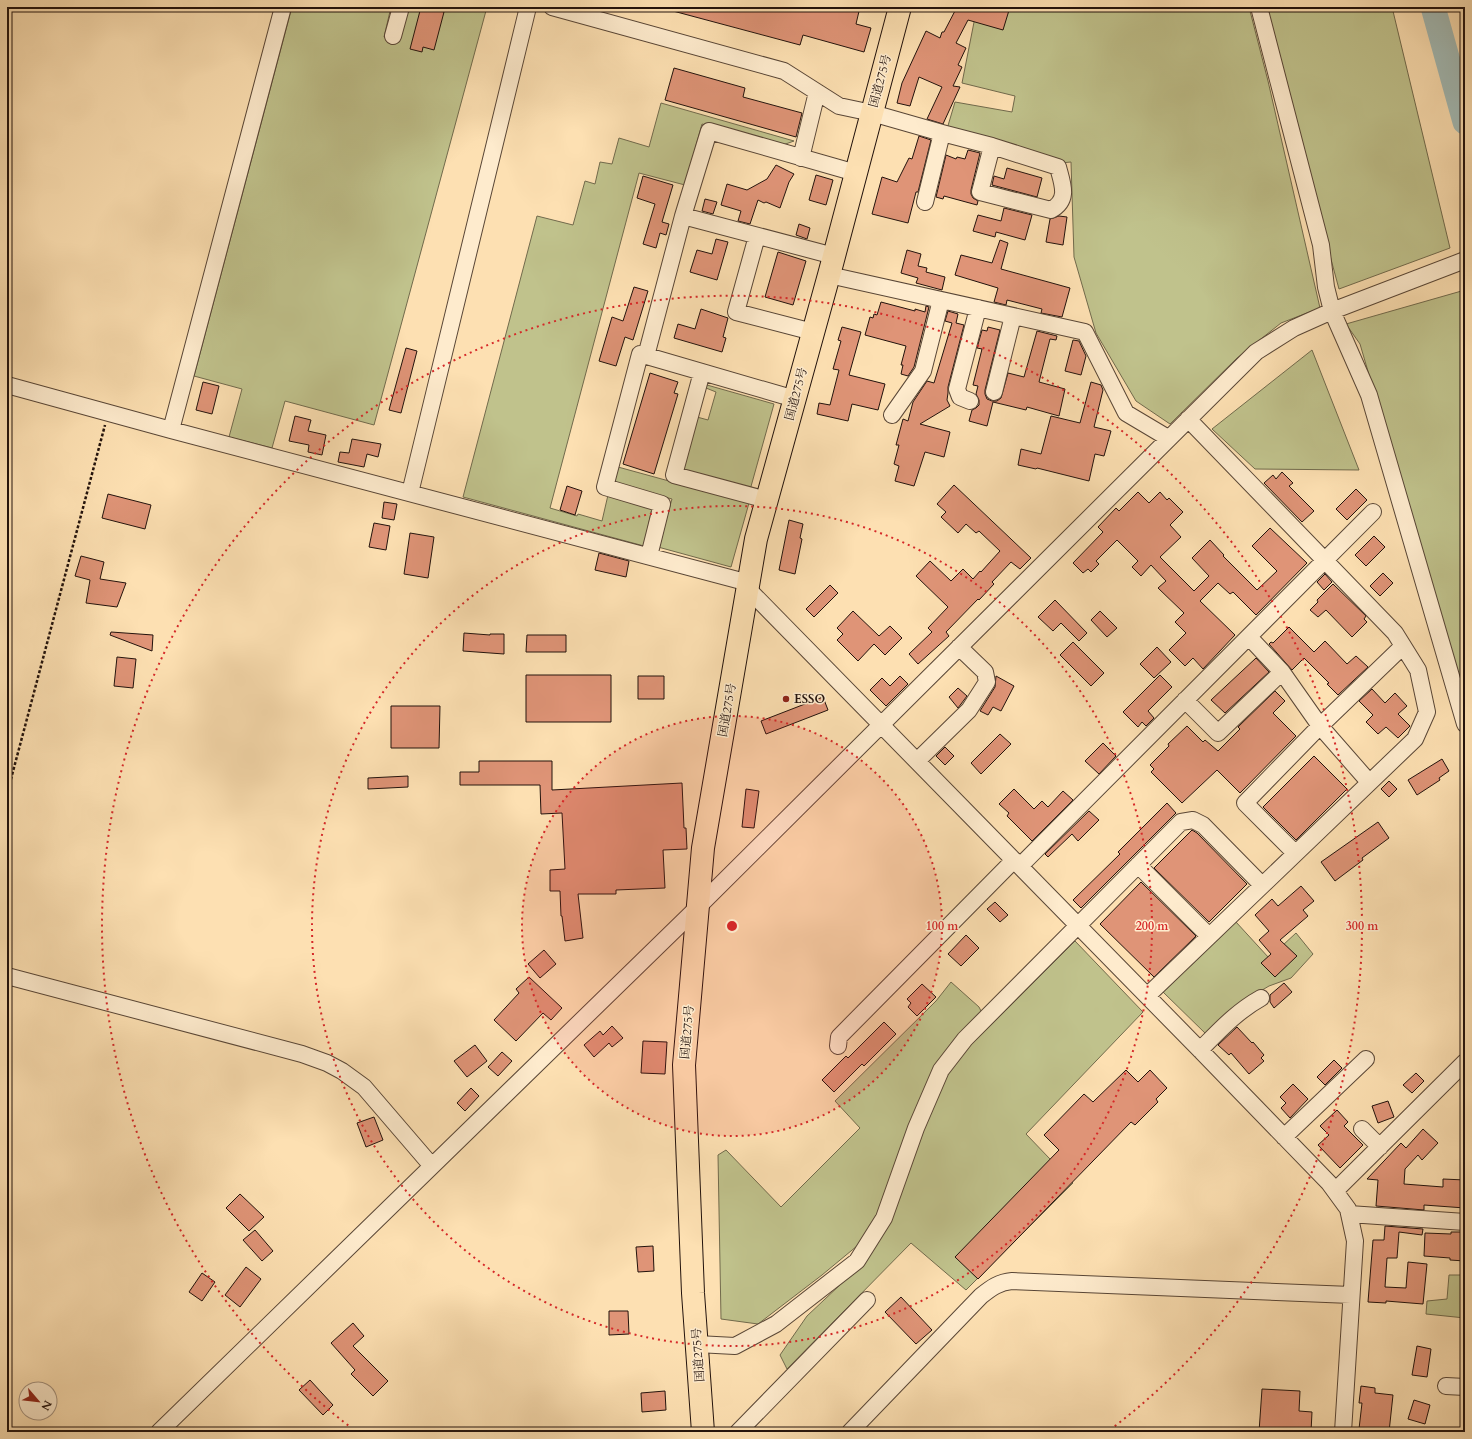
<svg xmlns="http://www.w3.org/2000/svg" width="1472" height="1439" font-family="Cardo,'Noto Serif JP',serif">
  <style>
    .green { fill: #c0c28c; stroke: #716a4c }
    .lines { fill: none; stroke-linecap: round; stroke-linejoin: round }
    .river { stroke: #a3bbb6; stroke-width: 25 }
    .building { fill: #df9477; stroke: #22120c }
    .minor-casing { stroke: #594636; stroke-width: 18 }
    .highway-casing { stroke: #22120c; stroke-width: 24 }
    .path { stroke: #22120c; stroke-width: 2.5; stroke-dasharray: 3 2; stroke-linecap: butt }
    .minor { stroke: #feebcd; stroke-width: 16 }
    .highway { stroke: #fde0b2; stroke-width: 22 }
    .ring { fill: none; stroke: #d62828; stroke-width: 2; stroke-dasharray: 2 4 }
    .poi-dot { fill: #8f2418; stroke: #feebcd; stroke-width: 1.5 }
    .labels { text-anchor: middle; stroke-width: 3; stroke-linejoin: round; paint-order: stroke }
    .street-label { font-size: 12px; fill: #22120c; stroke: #feebcd }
    .poi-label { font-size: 12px; font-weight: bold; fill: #22120c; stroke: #feebcd; text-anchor: start }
    .centre { fill: #d62828; stroke: #feebcd; stroke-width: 2 }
    .ring-label { font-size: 12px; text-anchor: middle; font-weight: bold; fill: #d62828; stroke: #feebcd; stroke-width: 3; stroke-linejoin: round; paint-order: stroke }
  </style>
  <rect width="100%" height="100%" fill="#fde0b2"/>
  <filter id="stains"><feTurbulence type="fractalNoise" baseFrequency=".005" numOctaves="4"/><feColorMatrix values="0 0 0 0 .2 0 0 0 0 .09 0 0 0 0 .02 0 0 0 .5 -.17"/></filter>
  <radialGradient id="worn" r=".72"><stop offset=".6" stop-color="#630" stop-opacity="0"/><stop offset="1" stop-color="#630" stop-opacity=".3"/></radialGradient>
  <!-- green -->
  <path class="green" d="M292 7H391L384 37 397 41 405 7H487L374 425 285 401 272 448 229 437 242 389 194 376Z
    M977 7H1249L1268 81 1320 308 1281 323 1237 358 1170 424 1136 401 1096 333 1074 257 1071 162 1060 163 947 129 955 102 1012 112 1015 96 962 83Z
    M1263 7H1392L1450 248 1339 289Z
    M661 103 794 141 780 146 702 124 685 185 639 173 550 508 577 516 578 514 602 521 608 495 652 508 644 546 463 497 537 216 573 225 585 181 595 184 600 162 612 164 619 138 649 147Z
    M1465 290V703L1360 344 1346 324Z
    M1312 350 1359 470 1255 469 1212 429Z
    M707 385 774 404 750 490 682 471 697 417 708 420 716 392 706 388Z
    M618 467 749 503 731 567 658 547 672 499 614 483Z
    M1236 922 1269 958 1296 933 1313 954 1291 978 1269 986 1242 1002 1206 1034 1163 992Z
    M1075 941 1143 1012 1026 1134 1073 1183 966 1290 911 1243 787 1369 780 1355 807 1316 859 1267 887 1228 929 1113 948 1070 968 1048Z
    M951 982 979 1007 982 1013 947 1054 881 1209 863 1241 822 1275 758 1324 721 1319 718 1155 726 1150 781 1207 860 1128 835 1101 936 1001Z
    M1449 1275H1465V1318L1426 1314 1427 1301 1447 1299Z"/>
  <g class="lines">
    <!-- river -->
    <path class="river" d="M1433 7 1465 122"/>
  </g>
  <!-- building -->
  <path class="building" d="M421 7H434L433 9 444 12 434 50 423 47 422 52 410 49Z
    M673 7H860L856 24 871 28 864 52 803 35 800 45 673 11Z
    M957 7H1010L1003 30 968 20 956 43 966 48 958 65 962 67 953 86 960 87 943 124 927 119 942 87 919 77 910 106 897 103 902 83 926 31 940 38 942 32H944Z
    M674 68 745 88 743 97 802 113 796 137 665 100Z
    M919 136 931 140 918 192H916L908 223 872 214 882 177 897 182 909 158 912 159Z
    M968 150 980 153 971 190V194L973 198 978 201 977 205 944 196 943 199 936 197 946 155 956 159 957 157 965 159Z
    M776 165 794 174 789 182 780 208 766 202 764 203 758 200 750 224 738 221 741 211 721 205 727 184 747 190 767 179Z
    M1007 168 1042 178 1037 197 992 185 994 176 1004 179Z
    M816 175 833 180 826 205 809 200Z
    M643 176 673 185 662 222 669 224 666 235 660 233 656 248 643 244 655 204 637 198Z
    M705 199 717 202 713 214 702 211Z
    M1004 208 1032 215 1025 240 996 232 995 237 973 231 978 215 1001 221Z
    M1059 216 1067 217 1063 245 1046 242 1050 219Z
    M799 224 810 228 807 239 796 235Z
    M716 239 728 242 717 280 690 272 697 250 712 254Z
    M1000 240 1008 243 1001 269 1070 288 1062 317 1041 313 1042 309 1007 300 1006 305 994 302 998 288 955 275 961 255 992 263Z
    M907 250 921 254 918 266 927 268 926 272 945 277 942 290 916 283 918 278 901 273Z
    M778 252 806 261 793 305 765 297Z
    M634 287 648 291 633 340 625 337 616 366 599 361 612 317 623 321Z
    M881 302 915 311V309L925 312 926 306 929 307 914 367 908 376 901 374 903 365H901L906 346 865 335 870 317 873 318 874 314 877 315Z
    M701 309 728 318 723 337 726 338 722 352 674 338 678 324 695 329Z
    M948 311 958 314 956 323 964 325 948 387V393L947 400 950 406 920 424 950 432 944 457 925 452 914 486 895 481 899 466 894 464 899 445H896L903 419 908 421 913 402 927 381 934 383 952 323 945 321Z
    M842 327 861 332 849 375 885 384 878 410 852 404 848 421 817 414 819 403 830 405 839 370 833 369 841 341 838 340Z
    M988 327 1000 330 985 390V394L987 399 992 401H997L1001 398 1008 373 1024 377 1037 331 1057 336 1056 340 1050 339 1039 382 1065 389 1059 416 1027 407 1026 410 993 402 987 426 969 421 972 410 976 408 979 405V400L976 394 978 386 973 385 982 349 977 348 982 330 987 331Z
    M1073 340 1079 341 1086 356 1081 375 1065 371Z
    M406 348 417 351 401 413 389 410Z
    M650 373 678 382 674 393 678 394 654 474 623 464Z
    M203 382 219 386 212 414 196 410Z
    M1091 382 1101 385 1103 390 1094 427 1111 431 1104 456 1095 454 1089 481 1037 468 1036 469 1018 465 1021 449 1041 454 1051 416 1080 423Z
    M295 416 311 420 308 431 326 435 322 455 308 452 309 445 289 441Z
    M352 439 381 444 378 457 367 454 364 467 338 462 340 452 349 453Z
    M1282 472 1293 483 1289 486 1314 511 1302 522 1264 483 1273 475 1276 479Z
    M954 485 1031 558 1020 569 1011 562 992 582 994 584 979 600 978 599 946 632 949 636 918 664 909 654 932 632 928 628 948 607 916 576 930 561 951 581 963 569 973 579 980 571 981 572 1000 551 979 531 976 533 966 524 958 533 941 517 946 512 937 504Z
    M567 486 582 491 575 515 560 510Z
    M1356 489 1367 500 1347 520 1336 509Z
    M1138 492 1149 503 1160 492 1167 500 1169 498 1183 512 1170 525 1181 537 1160 557 1194 591 1209 576 1192 558 1210 540 1224 555 1223 556 1257 590 1277 571 1252 546 1270 528 1307 563 1256 615 1233 592 1230 594 1218 583 1200 601 1235 635 1203 669 1193 658 1185 666 1169 650 1186 633 1175 622 1184 613 1158 588 1166 581 1151 565 1141 576 1132 567 1138 561 1117 540 1096 561 1099 564 1091 572 1088 569 1083 573 1073 563 1103 532 1098 527 1116 508 1119 511Z
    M108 494 151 505 145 529 102 518Z
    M384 502 397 504 394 520 382 518Z
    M789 520 803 524 800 538 802 539 795 574 779 570Z
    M374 523 390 526 386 550 369 547Z
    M410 533 434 537 428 578 404 574Z
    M1374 536 1385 547 1366 566 1355 555Z
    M599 553 629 561 626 577 595 570Z
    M81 556 104 562 100 579 126 583 117 607 86 603 90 580 75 576Z
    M1383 573 1393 583 1380 596 1370 586Z
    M1325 574 1332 582 1324 590 1317 582Z
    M1333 584 1366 616 1364 619 1367 622 1352 637 1326 610 1318 617 1310 610 1318 602 1317 600Z
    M830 585 838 593 814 617 806 609Z
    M1055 600 1087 633 1079 641 1061 623 1053 631 1038 617Z
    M853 611 879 636 890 626 902 638 885 655 874 644 858 661 837 640 843 634 837 628Z
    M1100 611 1117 628 1107 637 1091 620Z
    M1289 627 1314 652 1325 641 1347 664 1356 656 1368 667 1338 695 1327 684 1329 683 1304 658 1292 670 1269 644 1271 642 1273 643Z
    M111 632 153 635 152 651 110 635Z
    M464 633 490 635V634H504V654L463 651Z
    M527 635H566V652H526Z
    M1073 642 1104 673 1091 686 1060 655Z
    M1157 647 1171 662 1154 678 1140 664Z
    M117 657 136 659 133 688 114 686Z
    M1256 658 1269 672 1225 713 1211 700Z
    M526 675H611V722H526Z
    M1160 675 1172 687 1148 711 1154 718 1146 726 1142 722 1138 727 1123 712Z
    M638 676H664V699H638Z
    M900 676 908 684 886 706 870 690 882 678 890 686Z
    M996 676 1014 686 1001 711 993 707 988 715 980 711 995 687Z
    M958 688 967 696 958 708 949 697Z
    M1372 689 1385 703 1395 693 1407 706 1398 714 1410 726 1398 738 1386 727 1378 734 1366 722 1373 715 1359 701Z
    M1275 691 1285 701 1273 713 1296 736 1240 793 1217 770 1182 803 1151 772 1154 769 1150 765 1169 746 1168 744 1187 726 1203 742 1205 740 1218 751 1240 729 1238 727Z
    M823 697 828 710 766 734 761 721Z
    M391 706H440L439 748H391Z
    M1000 734 1011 744 981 774 971 763Z
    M1103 743 1116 756 1099 774 1085 761Z
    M945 747 954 756 945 765 936 756Z
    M1314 756 1347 789 1296 840 1263 807Z
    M1442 759 1449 771 1439 778 1440 780 1417 795 1408 780Z
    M479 761H552V790L682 783 684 828H686L687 849 663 850 665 888 616 890V894H578L583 938 565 941 562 916H561L560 891H550V870L565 869 562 813 541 814 540 785H460V772H479Z
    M408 776V787L368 789V778Z
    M1389 781 1397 789 1389 797 1381 789Z
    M746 789 759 791 754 828 742 827Z
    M1014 789 1034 809 1042 801 1048 807 1063 791 1073 800 1032 841 1007 816 1009 813 999 804Z
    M1167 803 1176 813 1081 908 1073 900 1120 854 1118 852Z
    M1089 811 1099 820 1078 841 1072 834 1048 857 1045 854Z
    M1378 822 1389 838 1362 858 1363 860 1335 881 1321 862Z
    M1192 830 1197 833 1247 884 1209 922 1154 868Z
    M1141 882 1196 936 1154 977 1100 924Z
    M1301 886 1314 901 1303 910 1308 916 1280 940 1297 956 1275 977 1261 963 1271 954 1259 940 1269 931 1255 915 1272 899 1278 906Z
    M995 902 1008 915 1000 922 987 909Z
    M966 935 979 948 961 966 948 954Z
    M544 950 556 964 540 978 528 964Z
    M529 977 562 1008 551 1020 543 1013 516 1041 494 1020 519 993 516 989Z
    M1284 983 1292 992 1274 1008 1270 1002V995Z
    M922 984 936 997 917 1016 908 1007 911 1003 907 999Z
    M884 1022 896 1034 864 1066 862 1064 834 1092 822 1080 846 1056 848 1058Z
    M612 1026 623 1038 612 1047 609 1043 594 1057 584 1045 600 1031 603 1035Z
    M1237 1027 1252 1043 1253 1042 1264 1055 1261 1058 1264 1061 1249 1074 1231 1053 1229 1055 1218 1045Z
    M643 1041 667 1042 665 1074 641 1073Z
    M475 1045 487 1061 467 1077 454 1061Z
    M502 1052 512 1061 498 1076 488 1067Z
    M1334 1060 1342 1068 1325 1085 1317 1077Z
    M1126 1070 1138 1082 1150 1070 1167 1088 1156 1099 1158 1102 1135 1125 1131 1122 978 1279 955 1257 1059 1150 1044 1135 1084 1094 1093 1102Z
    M1416 1073 1424 1081 1412 1093 1403 1085Z
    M1293 1084 1308 1099 1290 1118 1281 1108 1286 1103 1280 1097Z
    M471 1088 479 1096 465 1111 457 1103Z
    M1388 1101 1394 1117 1378 1123 1372 1106Z
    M1337 1110 1348 1122 1344 1126 1363 1145 1340 1168 1318 1145 1329 1135 1320 1126Z
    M374 1117 383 1140 366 1147 357 1123Z
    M1423 1129 1438 1143 1422 1160 1418 1155 1405 1169 1404 1184 1443 1187V1179L1465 1180V1208L1424 1205V1210L1376 1206 1378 1180 1367 1179 1401 1143 1406 1148Z
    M240 1194 264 1217 249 1231 226 1208Z
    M1385 1226 1423 1229 1422 1235 1399 1232 1397 1258H1387L1385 1287 1406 1288 1408 1262 1427 1264 1423 1304 1386 1301V1303L1368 1302 1373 1240H1384Z
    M255 1230 273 1251 262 1261 243 1240Z
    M1451 1232H1465V1261L1450 1260V1258L1424 1256 1425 1233 1451 1234Z
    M653 1246 654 1271 638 1272 636 1247Z
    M246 1267 261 1279 240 1307 225 1295Z
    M202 1273 215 1282 202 1301 189 1292Z
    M901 1297 932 1330 916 1344 885 1312Z
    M609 1311H628L629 1334 609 1335Z
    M353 1323 364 1336 353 1346 388 1381 373 1396 351 1374 355 1370 331 1343Z
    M1417 1346 1431 1349 1427 1377 1412 1375Z
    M310 1380 333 1405 323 1415 299 1390Z
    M1361 1386 1375 1388V1393L1393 1395 1389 1432 1359 1429 1362 1403H1359Z
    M1262 1389 1300 1391 1299 1411 1312 1412 1311 1432H1259Z
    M665 1391 666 1410 642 1412 641 1393Z
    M1414 1400 1430 1405 1425 1424 1408 1419Z"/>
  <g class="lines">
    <defs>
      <path id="minor" d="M552 7 784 71 839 106 872 113 942 133 925 202
        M1259 7 1321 245 1326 287 1332 311 1369 395 1465 724
        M393 36 401 7
        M942 133 992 146 980 192 1051 210C1070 200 1062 183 1058 167L992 146
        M801 158 817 92
        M683 216 709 131 856 173
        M757 236 736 312 813 332
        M829 275 1085 332 1126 413 1168 438
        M646 356 683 216 834 256
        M702 372 674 475 767 500
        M7 385 171 430 749 583
        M994 392 1013 316
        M970 401 960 397 957 389 978 308
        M892 415 923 371 941 300
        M171 430 283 7
        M410 493 528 7
        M649 556 662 504 605 487 640 354 795 399
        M748 589 1200 1050 1329 1183 1348 1209 1355 1241 1343 1432
        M1249 637 1282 672 1320 726 1369 782
        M1185 700 1218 733 1282 672
        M917 761 969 710 987 682 985 672 959 647
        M1295 853 1245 803 1320 726 1403 646
        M1138 865 1209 936
        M1020 866 1373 512
        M7 976 302 1054 327 1063 342 1071 364 1087 431 1165
        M1147 996 1415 739 1427 712 1418 670 1395 633 1188 419
        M838 1046 839 1037 1014 860
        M1200 1050C1220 1030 1236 1012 1261 998
        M1362 1129 1380 1147
        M1284 1137 1366 1059
        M1335 1191 1465 1062
        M1349 1214 1465 1222
        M697 1344 735 1346 776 1324 857 1261 884 1218 916 1128 941 1070 965 1039 1181 822 1193 820 1203 825 1262 885
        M1446 1386 1465 1387
        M159 1432 698 907 1256 352 1294 328 1332 311 1465 260
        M738 1432 867 1300
        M850 1432 981 1296C991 1288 999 1282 1012 1281L1351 1295"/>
      <path id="highway" d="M703 1432 693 1293 684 1065 703 848 756 539 829 275 900 7"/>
    </defs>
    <!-- minor casing -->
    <use href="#minor" class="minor-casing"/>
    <!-- highway casing -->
    <use href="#highway" class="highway-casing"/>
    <!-- path -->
    <path class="path" d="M7 794 105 425"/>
    <!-- minor -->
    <use href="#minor" class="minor"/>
    <!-- highway -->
    <use href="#highway" class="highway"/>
  </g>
  <!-- distance rings -->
  <circle cx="732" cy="926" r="210" fill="#d62828" fill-opacity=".12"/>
  <g class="ring">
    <circle cx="732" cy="926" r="210"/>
    <circle cx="732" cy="926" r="420"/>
    <path d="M353 1429A630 630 0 1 1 1111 1429"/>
  </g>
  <!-- markers -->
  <circle class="poi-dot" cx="786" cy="699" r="4"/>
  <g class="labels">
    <!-- street labels -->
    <g class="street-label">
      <text transform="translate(880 81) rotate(-75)" y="4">国道275号</text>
      <text transform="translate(796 394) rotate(-75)" y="4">国道275号</text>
      <text transform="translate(727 710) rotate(-80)" y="4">国道275号</text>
      <text transform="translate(687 1032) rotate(-85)" y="4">国道275号</text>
      <text transform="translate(698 1355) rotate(-94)" y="4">国道275号</text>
    </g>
    <!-- poi labels -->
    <g class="poi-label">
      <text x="794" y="703">ESSO</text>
    </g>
  </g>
  <circle cx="732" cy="926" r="6" class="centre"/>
  <g class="ring-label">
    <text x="942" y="930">100 m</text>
    <text x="1152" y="930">200 m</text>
    <text x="1362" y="930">300 m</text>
  </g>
  <!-- margin -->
  <rect width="1472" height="1439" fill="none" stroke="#fde0b2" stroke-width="24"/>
  <rect x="8" y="8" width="1456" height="1423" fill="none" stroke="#22120c" stroke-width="2"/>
  <rect x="12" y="12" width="1448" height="1415" fill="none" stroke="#22120c"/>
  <!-- north arrow -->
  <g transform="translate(38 1401) rotate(118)"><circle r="19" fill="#feebcd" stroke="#a69480"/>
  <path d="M0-3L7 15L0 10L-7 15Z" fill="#8f2418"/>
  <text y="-6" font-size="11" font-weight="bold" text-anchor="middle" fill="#22120c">N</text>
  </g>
  <rect width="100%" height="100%" filter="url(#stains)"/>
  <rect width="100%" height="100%" fill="url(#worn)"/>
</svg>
